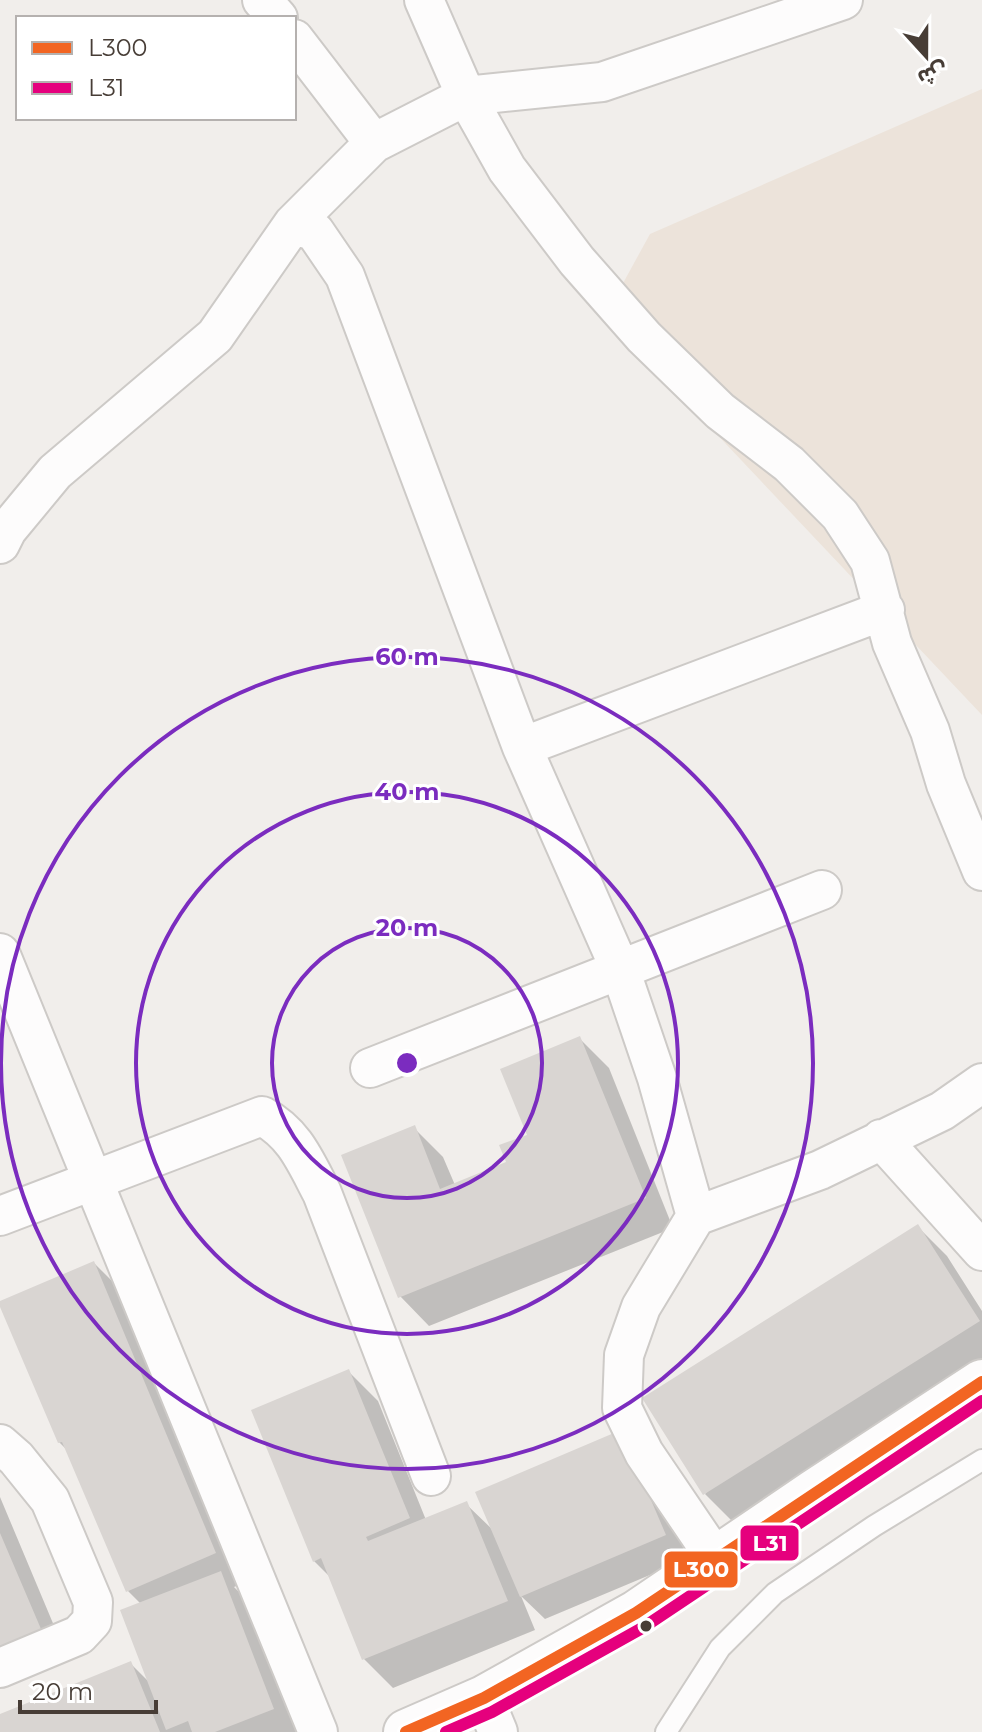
<svg xmlns="http://www.w3.org/2000/svg" width="982" height="1732" font-family="Montserrat,'Noto Sans Arabic',sans-serif">
  <style>
    .education { fill: #ece3da }
    .shadow { fill: #0003 }
    .building { fill: #d9d5d2 }
    .lines { fill: none; stroke-linecap: round; stroke-linejoin: round }
    .service-casing { stroke: #cdcac7; stroke-width: 24 }
    .minor-casing { stroke: #cdcac7; stroke-width: 42 }
    .tertiary-casing { stroke: #cdcac7; stroke-width: 48 }
    .service { stroke: #fdfcfc; stroke-width: 20 }
    .minor { stroke: #fdfcfc; stroke-width: 38 }
    .tertiary { stroke: #fdfcfc; stroke-width: 44 }
    .bus-1-casing { stroke: #fff; stroke-width: 18 }
    .bus-2-casing { stroke: #fff; stroke-width: 18 }
    .bus-1 { stroke: #f26522; stroke-width: 12 }
    .bus-2 { stroke: #e5007d; stroke-width: 12 }
    .ring { fill: none; stroke: #7b2cbf; stroke-width: 4 }
    .bus-dot { fill: #473d36; stroke: #fff; stroke-width: 3 }
    .centre { fill: #7b2cbf; stroke: #fff; stroke-width: 4 }
    .ring-label { font-size: 24px; text-anchor: middle; font-weight: bold; fill: #7b2cbf; stroke: #fff; stroke-width: 6; stroke-linejoin: round; paint-order: stroke }
    .line-badge { stroke: #fff; stroke-width: 3 }
    .badge-label { font-size: 22px; text-anchor: middle; font-weight: bold; fill: #fff }
  </style>
  <rect width="100%" height="100%" fill="#f1eeeb"/>
  <!-- education -->
  <path class="education" d="M982 89V715L605 316 650 234Z"/>
  <!-- shadow -->
  <path class="shadow" d="M580 1039 609 1068 673 1228 429 1326 400 1296 414 1128 443 1157 455 1185 508 1163 529 1136Z
    M918 1227 947 1256 982 1311V1367L734 1523 705 1494Z
    M94 1263 123 1292 244 1583 234 1587 244 1597 296 1732H0V1717L131 1664 150 1683 141 1604 128 1591 69 1452 59 1442Z
    M349 1372 378 1401 426 1520 466 1504 494 1531 644 1456 688 1559 545 1619 521 1596 535 1630 393 1688 364 1659 330 1577 314 1561Z
    M0 1497 68 1659 0 1688Z"/>
  <!-- building -->
  <path class="building" d="M580 1036 646 1198 398 1298 341 1155 415 1125 440 1189 506 1162 499 1145 527 1135 500 1069Z
    M918 1224 980 1321 703 1495 642 1398Z
    M94 1261 216 1553 126 1592 62 1442 58 1443 0 1307V1301Z
    M349 1369 410 1518 366 1537 368 1541 467 1501 508 1601 362 1660 321 1558 313 1562 251 1410Z
    M621 1430 666 1535 520 1597 475 1492Z
    M0 1533 41 1629 0 1647Z
    M221 1571 274 1709 215 1732H192L188 1721 166 1730 120 1610Z
    M131 1661 160 1732H0V1714Z"/>
  <g class="lines">
    <defs>
      <path id="service" d="M666 1732 720 1648 775 1593 874 1526 982 1460"/>
      <path id="minor" d="M262 0 278 18
        M424 0 466 96 602 82 843 0
        M294 39 374 143
        M293 224 315 232 345 276 522 747 620 969 657 1078 696 1216
        M0 544 7 530 55 472 215 336 293 224 374 143 466 96 507 169 577 261 644 337 720 411 789 464 840 515 870 561 892 643 930 731 946 784 982 871
        M522 747 885 610
        M0 953 318 1732
        M370 1068 822 890
        M881 1139 982 1251
        M0 1216 262 1116C295 1134 305 1161 322 1193L431 1476
        M0 1444 16 1458 50 1500 93 1602 92 1621 79 1635 0 1668
        M716 1559 644 1453 622 1408 624 1355 641 1307 696 1216 820 1170 942 1111 982 1083
        M484 1698 498 1732"/>
      <path id="tertiary" d="M406 1732 484 1698 636 1613 814 1492 982 1382"/>
    </defs>
    <!-- service casing -->
    <use href="#service" class="service-casing"/>
    <!-- minor casing -->
    <use href="#minor" class="minor-casing"/>
    <!-- tertiary casing -->
    <use href="#tertiary" class="tertiary-casing"/>
    <!-- service -->
    <use href="#service" class="service"/>
    <!-- minor -->
    <use href="#minor" class="minor"/>
    <!-- tertiary -->
    <use href="#tertiary" class="tertiary"/>
    <defs>
      <path id="bus-1" d="M406 1732 484 1698 636 1613 982 1382"/>
      <path id="bus-2" d="M446 1732 492 1712 644 1627 982 1401"/>
    </defs>
    <!-- bus-1 casing -->
    <use href="#bus-1" class="bus-1-casing"/>
    <!-- bus-2 casing -->
    <use href="#bus-2" class="bus-2-casing"/>
    <!-- bus-1 -->
    <use href="#bus-1" class="bus-1"/>
    <!-- bus-2 -->
    <use href="#bus-2" class="bus-2"/>
  </g>
  <!-- distance rings -->
  <g class="ring">
    <circle cx="407" cy="1063" r="135"/>
    <circle cx="407" cy="1063" r="271"/>
    <circle cx="407" cy="1063" r="406"/>
  </g>
  <!-- markers -->
  <circle class="bus-dot" cx="646" cy="1626" r="7"/>
  <circle cx="407" cy="1063" r="12" class="centre"/>
  <g class="ring-label">
    <text x="407" y="665">60 m</text>
    <text x="407" y="800">40 m</text>
    <text x="407" y="936">20 m</text>
  </g>
  <g class="line-badge">
    <rect x="739" y="1524" width="61" height="38" rx="8" fill="#e5007d"/>
    <rect x="663" y="1550" width="76" height="39" rx="8" fill="#f26522"/>
  </g>
  <g class="badge-label">
    <text x="770" y="1551">L31</text>
    <text x="701" y="1577">L300</text>
  </g>
  <!-- legend -->
  <rect x="16" y="16" width="280" height="104" fill="#ffffff" stroke="#b5b1af" stroke-width="2"/>
  <rect x="32" y="42" width="40" height="12" fill="#f26522" stroke="#b5b1af" stroke-width="2"/>
  <text x="88" y="56" font-size="24" fill="#473d36">L300</text>
  <rect x="32" y="82" width="40" height="12" fill="#e5007d" stroke="#b5b1af" stroke-width="2"/>
  <text x="88" y="96" font-size="24" fill="#473d36">L31</text>
  <!-- north arrow -->
  <g transform="translate(926 56) rotate(159)" stroke="#ffffff" stroke-width="6" paint-order="stroke">
  <path d="M0-6L14 30L0 20L-14 30Z" fill="#473d36"/>
  <text y="-12" font-size="22" font-weight="bold" text-anchor="middle" fill="#473d36">ش</text>
  </g>
  <!-- scale -->
  <path d="M20 1700v12h136v-12" fill="none" stroke="#473d36" stroke-width="4"/>
  <text x="32" y="1700" font-size="24" fill="#473d36" stroke="#ffffff" stroke-width="6" paint-order="stroke">20 m</text>
</svg>
